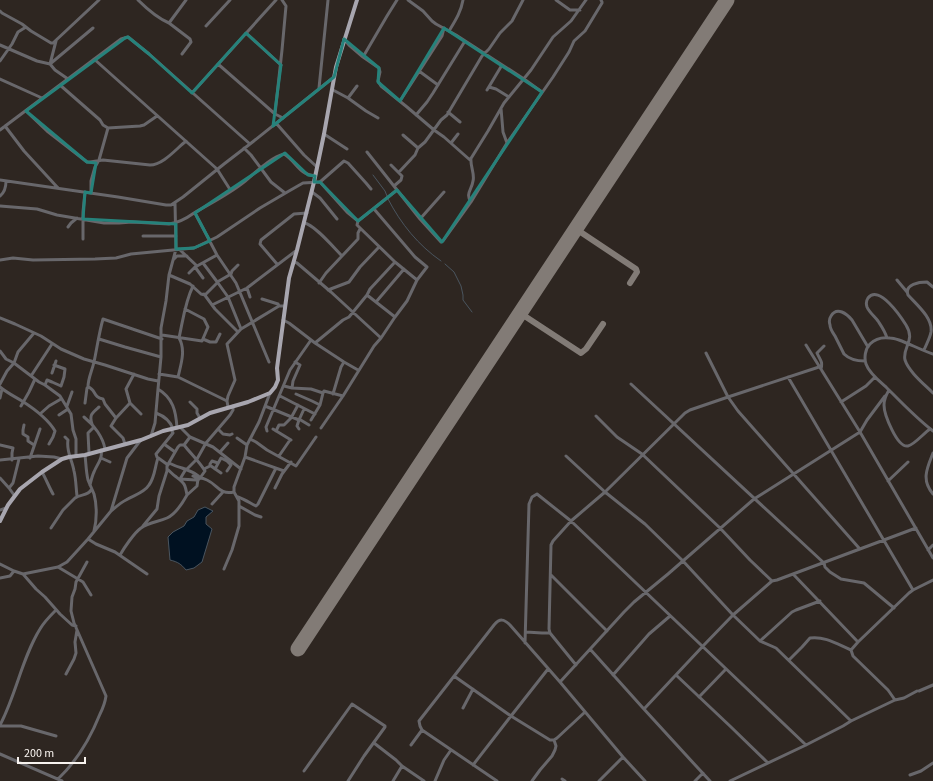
<svg xmlns="http://www.w3.org/2000/svg" width="933" height="781" font-family="'Source Sans 3',sans-serif">
  <style>
    .water { fill: #001121; stroke: #4a555f }
    .lines { fill: none; stroke-linecap: round; stroke-linejoin: round }
    .stream { stroke: #4a555f; stroke-width: 1 }
    .taxiway { stroke: #827b76; stroke-width: 6 }
    .runway { stroke: #827b76; stroke-width: 15 }
    .minor { stroke: #68676b; stroke-width: 3 }
    .major { stroke: #a8a6af; stroke-width: 4 }
    .marked { fill: none; stroke: #26827b; stroke-width: 3; stroke-linejoin: round }
  </style>
  <rect width="100%" height="100%" fill="#2e2621"/>
  <!-- water -->
  <path class="water" d="M205 507 213 511 206 517V524L212 529 202 562 194 568 186 570C181 564 178 562 170 560L168 537 173 532 184 526 187 521 194 517 198 510Z"/>
  <g class="lines">
    <!-- stream -->
    <path class="stream" d="M373 175 385 191 387 196
      M388 199C401 224 418 245 441 261
      M445 264 454 272 461 286 463 295V300L472 312"/>
    <!-- taxiway -->
    <path class="taxiway" d="M725 3 726 0
      M576 229 636 269 637 272 630 283
      M520 313 581 353 586 349 603 324"/>
    <!-- runway -->
    <path class="runway" d="M298 649 727 0"/>
    <!-- minor -->
    <path class="minor" d="M138 0C147 9 157 18 169 23L190 39 191 42 182 54
      M282 0 286 6 282 50 275 114 283 118
      M408 0 423 11 432 21 436 24 456 35 524 79 542 92
      M556 0 570 10H580
      M0 11 2 13 22 24 31 31 51 43H53L99 0
      M169 23 186 0
      M206 26 230 0
      M449 31C455 21 461 12 463 0
      M246 33 281 65
      M344 39 349 45 363 57 379 68 380 72 378 81 381 86 407 107 434 130 444 137 470 160 488 131 504 103 531 70 553 37 571 21 586 0
      M56 41 50 64 55 70 68 79
      M0 45 37 61 50 64 93 28
      M363 57 387 16 397 0
      M94 59 217 169 231 191
      M0 61 12 44 18 32 26 27
      M218 64 275 114
      M419 71 438 85
      M0 79 42 98
      M60 85 100 120 103 125 108 128 140 126 144 125 157 116
      M489 87 496 89 509 97
      M319 88 328 0
      M333 90 348 98 366 111 378 118
      M487 90 502 65
      M192 93 276 0
      M348 98 357 86
      M400 101 442 36 444 28
      M501 108 503 132 507 143
      M26 111 47 131 87 162H90L103 160 150 165C163 165 176 149 186 141
      M448 112 460 122
      M416 115 427 102 433 93 465 41
      M276 123 304 155 317 167
      M5 126 24 151 58 188
      M0 130 121 39 128 37 149 54 250 144
      M324 134 347 149
      M403 135 418 148
      M451 143 458 134
      M244 148 251 155 271 182 285 193
      M367 152 420 219 441 242 443 241 471 202 507 143 553 77 569 52 574 41 585 31 602 3V2L601 0
      M391 165 402 176 401 180 394 186
      M399 172 415 155 418 148 425 142 441 120 447 115 482 56 489 49 500 33 512 21 523 0
      M0 180 118 197 166 205H171L183 197 224 164 250 144 334 77
      M320 182 347 212 358 221
      M397 190 358 221 357 225 395 262 417 280
      M312 192 320 198 337 219
      M91 193V181L95 167 99 160 108 128
      M0 196C5 192 6 187 6 181
      M471 202C465 194 472 189 473 181 475 174 470 166 471 158
      M0 206 37 209 57 215 104 223H119L132 222 169 224C178 223 187 218 194 213 211 203 229 194 244 182 255 173 271 157 284 154 297 162 298 174 315 176
      M195 213 217 255 236 283 269 362
      M420 219 444 192
      M304 223C314 224 334 248 342 256L358 239V233L360 229
      M68 227 71 223 77 218
      M143 236H176
      M83 239V212L85 192
      M179 249 197 266 217 255
      M174 259 177 256H187
      M0 260 13 258 33 260 95 259 116 258 131 254 194 248 217 237 260 208 289 191 303 183 320 182 344 161 348 163 366 183 371 189
      M294 262 297 263 331 292 381 338
      M203 263 218 283 228 297 241 329
      M277 264 260 244 261 240 294 214 307 213
      M195 267 203 278
      M189 273 195 267
      M169 275 190 284 201 294 205 295 219 281 231 274 232 271 238 265
      M897 280 907 292
      M319 283 326 273 342 256
      M247 288 250 297
      M328 290 349 282 360 267 379 247
      M204 294 215 309 238 332
      M367 295 395 317
      M262 299 278 304 279 306
      M376 302 404 269
      M212 305 247 288 297 250
      M0 318 15 324 41 336 61 349 84 359 105 365 148 379 158 381
      M283 320 289 323 315 343 343 320 349 317 367 295 370 289 395 262
      M162 335 202 341 208 327 204 319 185 309
      M887 338C885 331 882 327 878 321 875 317 869 312 867 307 866 304 866 301 868 298 879 284 901 317 906 325 916 341 902 347 905 360 909 372 924 384 933 393
      M99 339 125 347 161 357
      M203 339 210 342H216L220 334
      M315 343 344 362 358 370
      M806 345 860 432 933 558
      M924 350C926 345 930 338 931 332 933 318 917 305 908 295 904 284 920 282 927 282L933 287
      M0 351 6 359 14 363 39 382 45 385 60 396 71 414 73 430 76 439V456
      M706 353 728 397 738 411 859 548
      M933 354C921 350 910 344 899 340 896 339 893 338 890 338 883 337 875 339 870 344 865 349 864 358 866 364 869 373 879 381 886 387 901 402 916 418 933 431
      M865 361C857 361 850 360 844 354 841 348 838 342 835 336 833 333 830 329 830 325 829 322 829 319 831 316 837 306 847 314 852 320L868 347
      M54 365 65 369 64 377 61 386
      M821 369C823 361 820 360 817 353L824 346
      M52 373 56 361
      M134 374 126 389 130 403 141 414
      M159 374 178 377 227 401
      M31 376 52 344
      M178 377C181 364 186 350 179 338 183 320 185 302 193 286
      M788 377 913 590
      M0 384 7 371 14 363 18 352 34 333
      M631 384 824 563 825 567 830 572 841 579 864 583 894 608
      M45 385 47 380 52 382 61 386
      M284 386 292 388 311 389 323 393 324 391 343 396
      M0 387C7 393 14 396 22 401 33 408 48 419 55 431L53 437 49 444
      M88 387C96 389 93 398 103 399L105 404 116 418
      M292 388 293 381 300 365 295 362
      M158 389C173 398 176 411 177 428
      M889 390C886 395 884 399 884 405 884 414 897 448 908 446 914 445 924 433 930 429
      M296 394 312 401 320 405 311 420
      M333 394 341 367 344 362
      M280 396 315 414
      M0 398 2 389
      M190 402 197 409V413L200 418
      M841 402 866 386 875 377
      M85 403 87 388 88 387C88 378 92 371 94 362 97 348 99 333 103 319L162 339
      M320 405 323 393
      M21 406 29 392 35 379
      M67 406 72 392
      M265 406 299 420
      M228 407 227 401 228 396 235 380 227 344 241 329 274 309 279 306H285
      M156 413C164 416 170 420 173 429
      M40 414 49 406 61 399
      M59 415 68 409
      M596 416 617 437 642 454 720 528 750 560 772 581
      M84 417C94 425 103 437 105 449
      M299 419 309 425
      M92 424C89 415 92 413 99 407
      M24 425 23 430V434L28 437V441L34 445
      M180 427 190 437 213 447 241 469
      M321 428 343 396 374 346 381 338 395 317 407 301 417 280 427 267 415 257 374 209
      M218 429 223 434 230 435 232 434
      M273 429 291 440
      M299 429 297 426 299 420 304 409
      M267 431 266 427 290 370 311 340
      M276 431 279 425H284L291 418 298 405
      M151 436 155 423 158 389 161 357V328L166 301 169 275 176 249 175 203
      M65 437 68 440C66 452 72 459 74 471 76 479 76 488 77 496
      M237 438 247 445
      M250 439 256 442 267 450 296 466 316 437
      M125 444 123 438 111 426 116 418 130 403
      M164 444 175 452
      M0 445 13 448 12 453V460
      M220 452 228 443
      M89 453 88 433 94 427
      M933 453C927 468 921 480 933 494
      M85 455C86 463 86 472 88 480 90 485 92 489 94 494 97 505 97 520 94 531
      M279 456 290 440
      M566 456 605 492 645 524 683 561 733 615 760 641 776 648 851 721
      M245 457 284 471
      M30 458 40 429
      M101 458 110 462
      M0 460 38 456 54 457 62 459
      M169 463C173 465 178 467 182 468 189 471 196 472 200 478L205 471C199 461 191 454 184 445L190 437
      M168 465 157 457 156 454 173 433 171 429
      M210 466V464L212 461 218 463
      M186 469 180 479 196 480 200 478C202 478 205 479 207 480 218 485 219 495 234 492
      M187 469 197 459 206 443 230 415 233 410V406
      M204 469 210 466H211L221 473
      M215 469 221 458 227 461 231 465 227 471
      M42 472C46 479 49 487 53 494
      M193 476 199 479
      M0 478 9 488 14 495
      M888 481 908 462
      M90 485C91 481 92 476 94 472 97 464 103 459 101 450
      M9 488 13 483 19 459
      M275 488 282 474 291 462
      M187 495 197 486 198 479
      M238 497C244 499 250 503 256 506L258 504 276 468
      M212 504 223 492
      M239 506 255 515 261 517
      M0 510 6 508
      M111 511C116 507 120 503 126 500 134 495 144 493 149 485 155 477 155 466 158 458
      M143 526 157 509 159 496 167 471V466L178 447 180 445H184
      M51 528 63 510 75 498C80 494 88 496 91 490
      M88 539 96 544 115 552 147 574
      M928 550 933 545
      M120 555C124 548 134 533 141 528 149 522 158 522 167 518 176 514 182 504 187 495 185 483 184 483 175 476 172 474 170 471 167 469
      M0 564 14 571 23 574 58 567 67 562 88 539 111 511 127 458 140 441
      M58 567 83 582 91 595
      M224 569 232 550 239 526V501L234 492V487L245 457 247 445 259 422 270 393
      M23 574 36 589 45 597 60 614 72 625 76 626
      M793 574 858 642
      M551 575 607 631
      M0 578 10 576 14 571
      M526 632 542 633H550
      M760 641 792 612 796 610 820 601
      M525 643 529 504 532 497 537 494 571 521 806 745
      M590 649C630 694 670 738 710 781
      M789 660 802 647 810 638C825 636 837 644 851 650
      M576 665 550 633 549 629 551 545 553 541 571 521 605 492 685 413 690 410 728 397 819 367
      M66 674 74 659 76 653 75 642 77 630
      M613 675 649 634 670 616
      M676 675 731 727 768 763
      M454 676 511 716 550 740H554L557 738 585 712
      M560 682 624 612 634 602 668 574 754 499 860 432 867 420 885 396
      M919 691 933 685
      M699 697 726 669
      M895 700 904 698 917 691
      M463 708 473 689
      M644 709 703 646 733 615 772 581 777 580 916 528
      M0 725C16 695 22 658 40 629 44 622 50 616 56 610
      M0 726H21L56 736
      M374 743 396 760 402 766 424 781
      M411 745 422 730
      M0 754 62 781
      M473 765 511 716 548 669
      M304 771 352 704 385 726V727L364 756 348 781
      M910 775 921 771 933 763
      M58 779C77 761 90 739 100 714 103 708 105 703 106 696L74 623 71 611 72 597 75 589 76 582 87 562
      M562 779 565 781
      M393 781 402 766
      M435 781 444 760 451 750
      M497 781 422 730 420 726 419 721 494 625C500 618 504 619 510 625L560 682 623 757 645 781
      M532 781 540 770 552 756 555 750 556 746 554 740
      M599 781 623 757
      M695 781 703 773
      M730 781 806 745 843 726 851 721 895 700 888 690 853 656 851 650 858 642 909 593 913 590 933 580"/>
    <!-- major -->
    <path class="major" d="M0 521 8 505 20 489 42 472 62 459 69 457 85 455 141 440 163 431 188 425 210 413 248 402 270 393 275 387 278 380 277 368 289 278 297 250 314 182 324 134 336 67 357 0"/>
  </g>
  <!-- marked area -->
  <path class="marked" d="M444 28 542 92 442 242 397 190 358 221 320 182H314L315 176 308 175 285 153 195 213 210 241 194 248 176 249V224L83 219 85 192 91 193 96 163 87 162 26 111 125 38 128 37 149 54 192 93 246 33 281 65 273 126 334 77 344 39 379 68 378 82 400 101Z"/>
  <!-- scale -->
  <path d="M18 757v6h67v-6" fill="none" stroke="#f8f3ef" stroke-width="2"/>
  <text x="24" y="757" font-size="12" fill="#f8f3ef" stroke="#2e2621" stroke-width="3" paint-order="stroke">200 m</text>
</svg>
